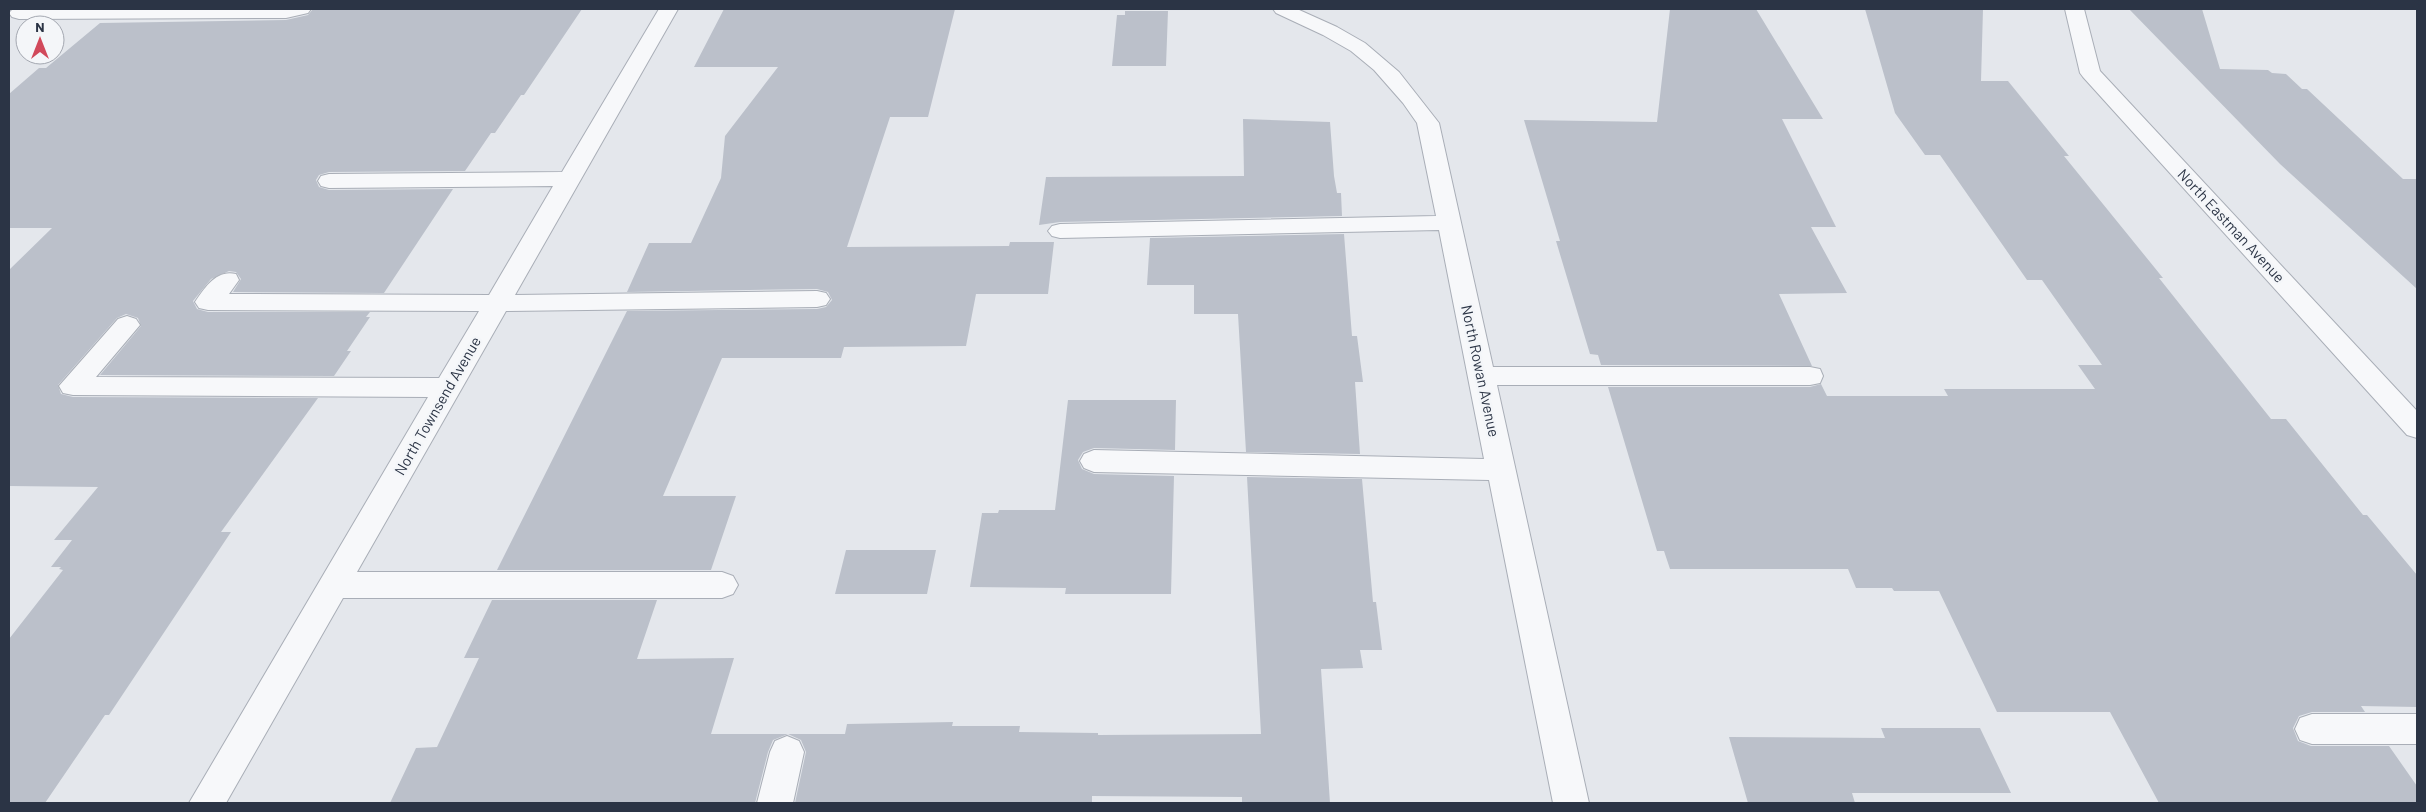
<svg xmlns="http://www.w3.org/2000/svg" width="2426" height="812" font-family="Barlow,sans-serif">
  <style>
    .building { fill: #bbc0ca }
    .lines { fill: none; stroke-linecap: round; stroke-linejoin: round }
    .minor-casing { stroke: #a9aeb7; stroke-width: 2 }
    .minor { fill: #f7f8fa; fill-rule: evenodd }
    .labels { text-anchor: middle; stroke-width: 5; stroke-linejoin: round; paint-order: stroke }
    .street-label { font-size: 15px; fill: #2b3445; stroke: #f4f6f9 }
  </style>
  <rect width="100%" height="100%" fill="#e4e7ec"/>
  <!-- building -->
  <path class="building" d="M313 9H582L524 95H521L495 133H491L465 171 329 172 319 175 316 180 319 187 329 190 453 189 384 293 233 292 241 279 236 272 229 271 211 279 193 301 197 309 208 312H370L366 317H370L347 351H351L334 376 100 375 141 326 138 318 126 314 117 318 58 385 61 394 73 397 318 398 221 532H231L109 715H105L45 803H9V639L63 570 59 569 61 567H51L72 540H54L98 487 9 486V270L52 228H9V94L39 68H46L100 23 286 20 308 15Z
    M724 9H955L928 117H890L847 247 1009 246 1010 242H1054L1048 294H976L966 346 844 347 841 358H722L663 496H736L711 570H497L627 311 817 309 826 307 832 300 828 292 817 289 627 292 649 243H691L721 178 725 136 778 67H694Z
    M1670 9H1756L1823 119H1782L1836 227H1811L1847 293 1779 294 1812 366 1601 365 1598 355 1590 354 1556 241H1560L1524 120 1657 122Z
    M1865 9H1983L1981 81H2008L2069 156H2064L2163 278H2159L2271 419H2286L2363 515H2367L2417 575V707L2361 706 2365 712H2312L2299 716 2293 728 2298 741 2311 746H2389L2417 786V803H2159L2110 712H1997L1939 591H1894L1892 588H1856L1848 569H1670L1664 551H1657L1608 387H1810L1821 384 1827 396H1948L1944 389H2095L2078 365H2102L2042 280H2027L1940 155H1925L1895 113Z
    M2129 9H2202L2220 69 2268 70 2272 73 2286 74 2302 89H2307L2403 179H2417V289L2280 164Z
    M1125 11H1168L1166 66H1112L1117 15H1125Z
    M1243 119 1330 122 1334 176 1337 193H1341L1342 216 1060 222 1039 225 1046 177 1244 176Z
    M1344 234 1352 336H1357L1363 382H1355L1360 454 1246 452 1238 314H1194V285H1147L1150 238Z
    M1068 400H1176L1175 450 1094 448 1083 452 1078 460 1082 469 1094 474 1174 476 1171 594H1065L1066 588 970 587 982 513H998L999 510H1055Z
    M1247 477 1362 479 1373 602H1376L1382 650H1360L1363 668 1321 669 1330 803H1242V797L1092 796V803H795L806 752 801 740 788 734 773 740 768 752 755 803H390L416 748 437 747 479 658H464L492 600H657L637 659 734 658 711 734H845L847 724 953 722 952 726H1020L1019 732 1098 733V735L1261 734Z
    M846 550H936L927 594H835Z
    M1881 728H1980L2011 793H1852L1855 803H1748L1729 737 1885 738Z"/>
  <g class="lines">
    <defs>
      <path id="minor" d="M13 9H311L308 13 286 18 19 19 12 17 9 13Z
        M659 9H678L515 295 817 291 826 293 830 299 826 305 817 307 506 311 357 572H722L733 576 738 585 733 594 722 598H343L226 803H189L428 397 73 395 63 393 59 386 118 319 127 316 136 319 140 325 96 377 439 378 479 311 208 310 199 308 195 302C205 287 217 269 236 274L239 280 229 294 489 295 553 186 329 188 321 186 318 181 321 176 329 174 562 172Z
        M1273 9H1297L1337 27 1365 43 1399 72 1439 123 1493 367H1810L1820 369 1823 376 1820 383 1810 385H1497L1589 803H1553L1489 480 1094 472 1084 468 1080 461 1084 454 1094 450 1484 459 1439 230 1060 238 1052 236 1048 231 1052 226 1060 224 1436 216 1417 123 1403 103 1374 70 1351 51 1323 35 1276 13Z
        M2065 9H2084L2100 71 2417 411V438L2407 435 2083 77 2080 73Z
        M2312 714H2417V744H2312L2300 740 2295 729 2300 718Z
        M787 736 799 741 804 752 793 803H757L770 752 775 741Z"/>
    </defs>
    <!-- minor casing -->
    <use href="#minor" class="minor-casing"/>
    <!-- minor -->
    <use href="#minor" class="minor"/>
  </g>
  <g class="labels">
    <!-- street labels -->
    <g class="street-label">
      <text transform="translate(2231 226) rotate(47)" y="5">North Eastman Avenue</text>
      <text transform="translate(1480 371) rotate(78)" y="5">North Rowan Avenue</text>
      <text transform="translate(438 406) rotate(-60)" y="5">North Townsend Avenue</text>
    </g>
  </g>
  <!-- border -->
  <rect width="2426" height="812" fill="none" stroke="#2b3445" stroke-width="20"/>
  <!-- north arrow -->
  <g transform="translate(40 40)"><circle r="24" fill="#f4f6f9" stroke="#a4a8b1"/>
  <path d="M0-4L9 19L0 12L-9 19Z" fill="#d1495b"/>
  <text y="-8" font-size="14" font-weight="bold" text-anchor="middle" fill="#2b3445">N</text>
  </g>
</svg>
